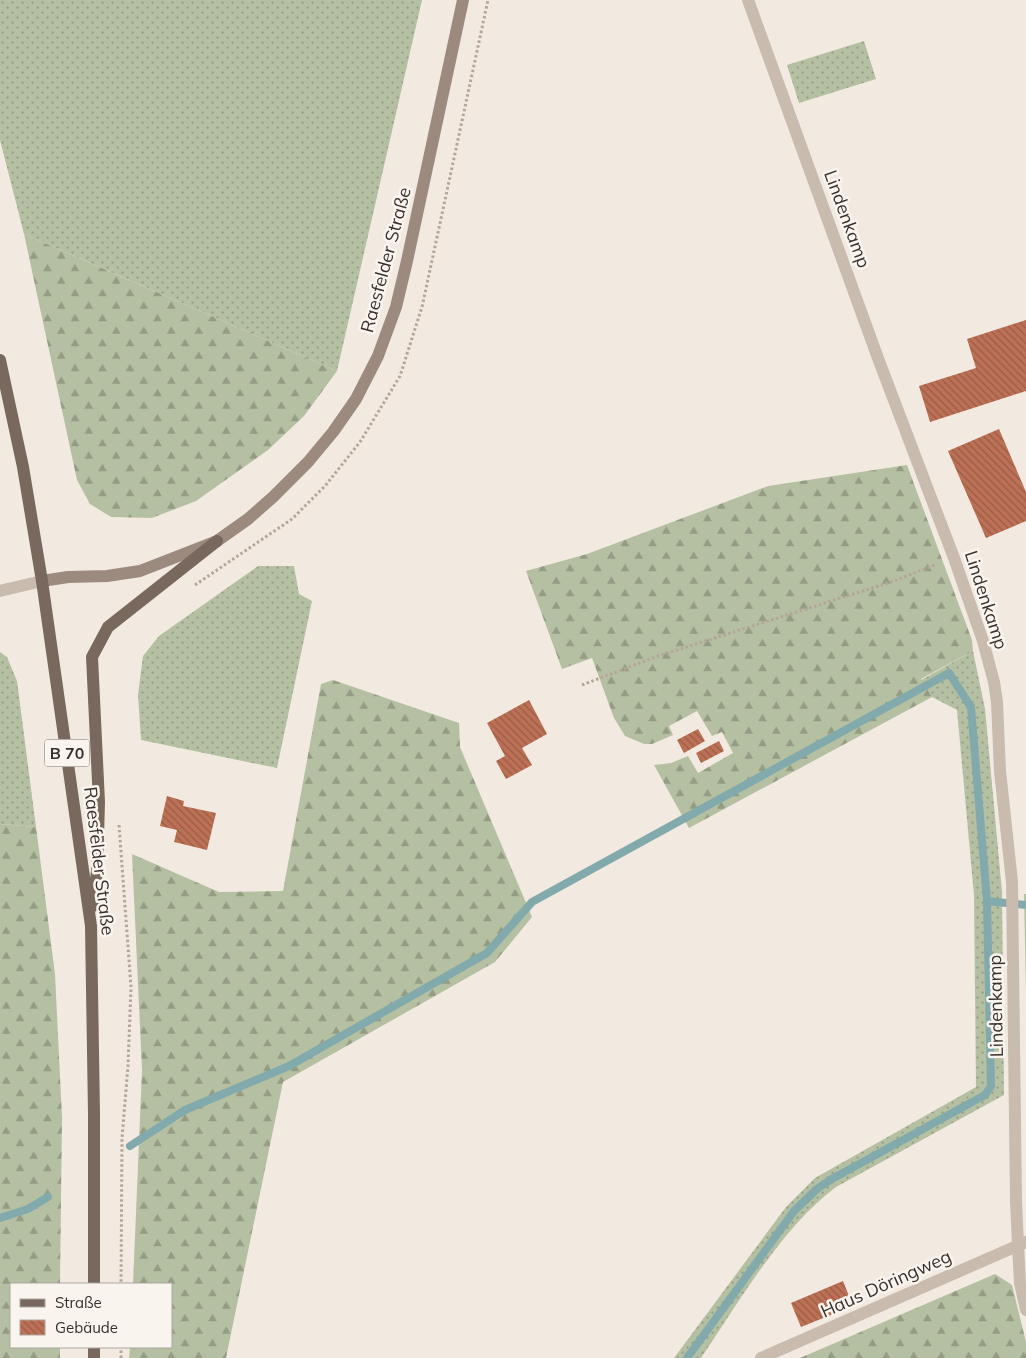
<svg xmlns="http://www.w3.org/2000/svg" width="1026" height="1358" font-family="Mulish,sans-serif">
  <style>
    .grass { fill: url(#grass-dots) }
    .forest { fill: url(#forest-firs) }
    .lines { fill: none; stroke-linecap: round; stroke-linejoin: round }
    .stream { stroke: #82aaac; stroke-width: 8 }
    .building { fill: url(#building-back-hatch) }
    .path { stroke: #b5a598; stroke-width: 3; stroke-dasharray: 2.5 2.5; stroke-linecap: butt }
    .lane { stroke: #c9bbae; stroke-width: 12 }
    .street { stroke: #c9bbae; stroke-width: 12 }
    .secondary { stroke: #9d8a7f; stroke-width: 12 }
    .primary { stroke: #79685e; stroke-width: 12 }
    .labels { text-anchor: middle; stroke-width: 5; stroke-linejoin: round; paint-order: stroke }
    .shield { fill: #f9f4ee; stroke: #726b66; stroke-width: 1 }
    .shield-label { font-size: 16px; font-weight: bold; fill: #38302c }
    .street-label { font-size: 18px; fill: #38302c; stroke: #f9f4ee }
  </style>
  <defs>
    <pattern id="grass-dots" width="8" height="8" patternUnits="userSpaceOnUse" patternTransform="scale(1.25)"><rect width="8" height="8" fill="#b5c0a2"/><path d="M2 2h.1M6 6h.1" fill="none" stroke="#949c84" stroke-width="1.8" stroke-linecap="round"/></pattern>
    <pattern id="forest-firs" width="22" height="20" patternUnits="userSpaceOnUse" patternTransform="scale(1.25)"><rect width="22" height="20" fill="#b5c0a2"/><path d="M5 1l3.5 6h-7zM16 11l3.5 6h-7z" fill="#949c84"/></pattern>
    <pattern id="building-back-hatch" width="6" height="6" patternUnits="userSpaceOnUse" patternTransform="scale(1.25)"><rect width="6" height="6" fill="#bc7055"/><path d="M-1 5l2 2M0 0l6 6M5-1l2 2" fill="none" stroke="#9a5c47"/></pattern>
  </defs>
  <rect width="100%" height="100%" fill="#f2eae1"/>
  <!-- grass -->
  <path class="grass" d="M0 0H422L337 371 24 234 0 140Z
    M864 41 876 79 799 103 787 65Z
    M258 566H294L299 594 312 601 277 768 141 740 138 695 143 656 159 636Z
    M973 651 985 709 1002 892 1004 1095 836 1187C782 1227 739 1302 701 1358H674L786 1207 815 1178 976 1087 974 895 957 710 932 697 921 680Z
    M0 652 7 657 17 681 36 827 0 824Z
    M1024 894H1026V994Z"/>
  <!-- forest -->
  <path class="forest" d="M24 234 337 371 304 416 268 450 196 501 152 518 111 517 90 504 77 480Z
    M907 465 972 640 973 651 921 679 932 697 689 828 654 765 671 763 688 756 698 773 733 753 722 732 712 736 697 711 669 726 673 735 652 744H644L625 736 614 718 592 658 562 669 526 571 587 554 768 486Z
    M333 680 459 723 460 747 532 917 495 962 283 1082 226 1358H129L130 1347H171V1284H133L142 1070 132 854 219 892 283 891 321 684Z
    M0 824 36 827 55 974 62 1117 60 1284H11V1347H60V1358H0Z
    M995 1274 1012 1285 1026 1342V1358H800Z"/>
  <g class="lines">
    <!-- stream -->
    <path class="stream" d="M130 1146 185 1110 289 1066 487 953 532 902 949 673 971 707 987 901
      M0 1218 28 1209 48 1197
      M687 1358 794 1211 817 1189 830 1180 985 1095 991 1086 987 901 1026 905"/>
  </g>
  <!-- building -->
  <path class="building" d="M1026 320V391L930 422 919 386 976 368 967 339Z
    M999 429 1026 492V521L986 538 948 451Z
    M529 700 547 734 522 748 532 765 506 779 496 761 505 756 487 723Z
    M698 729 705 741 684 753 677 740Z
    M719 741 724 751 701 763 696 753Z
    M167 796 184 801 183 806 216 813 207 850 174 842 177 830 160 826Z
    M843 1281 853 1306 801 1327 791 1303Z"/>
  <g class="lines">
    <!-- path -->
    <path class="path" d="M195 585 292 519 325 486 360 442 400 376 422 307 488 0
      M582 685 658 656 891 582 937 564
      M119 825 131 987 128 1066 122 1138 121 1284
      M121 1358V1347"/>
    <!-- lane -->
    <path class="lane" d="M1018 1245 1020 1283 1026 1310"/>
    <!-- street -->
    <path class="street" d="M748 0 879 361 954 558 983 641 994 682 997 702 1000 771 1012 882 1016 1201 1018 1245
      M0 591 42 581
      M761 1358 1026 1242"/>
    <!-- secondary -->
    <path class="secondary" d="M42 581 68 577 107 576 140 571 217 541 248 519 273 497 308 462 333 432 356 399 378 356 396 307 407 261 463 0"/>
    <!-- primary -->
    <path class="primary" d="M0 360 23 467 42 581 91 926 94 1114V1284
      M93 906 97 871 99 802 92 657 108 627 217 541
      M94 1358V1347"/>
  </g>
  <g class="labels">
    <!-- shield labels -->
    <rect class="shield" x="44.5" y="739.5" width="45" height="27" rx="4"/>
    <g class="shield-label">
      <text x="67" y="759">B 70</text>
    </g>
    <!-- street labels -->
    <g class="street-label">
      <text transform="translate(847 219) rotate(70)" y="6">Lindenkamp</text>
      <text transform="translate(386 260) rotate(-75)" y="6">Raesfelder Straße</text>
      <text transform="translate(986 600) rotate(72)" y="6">Lindenkamp</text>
      <text transform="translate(99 861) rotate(83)" y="6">Raesfelder Straße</text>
      <text transform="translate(996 1006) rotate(-91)" y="6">Lindenkamp</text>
      <text transform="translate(886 1284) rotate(-24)" y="6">Haus Döringweg</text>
    </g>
  </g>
  <!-- legend -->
  <rect x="10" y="1283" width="162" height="65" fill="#f9f4ee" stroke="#aca6a0"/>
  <rect x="20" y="1299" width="25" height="8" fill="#79685e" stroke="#aca6a0"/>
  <text x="55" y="1308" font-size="15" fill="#38302c">Straße</text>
  <rect x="20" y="1320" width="25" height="15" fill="url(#building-back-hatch)" stroke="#aca6a0"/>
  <text x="55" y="1333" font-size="15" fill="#38302c">Gebäude</text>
</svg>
